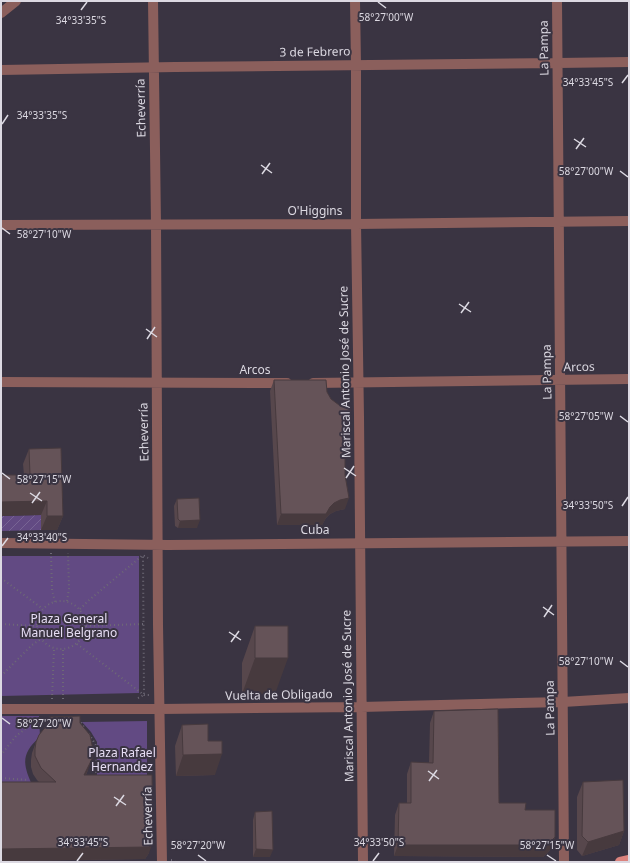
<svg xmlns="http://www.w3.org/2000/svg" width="630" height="863" font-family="'Noto Sans',sans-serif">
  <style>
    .park { fill: #624a83 }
    .garden { fill: url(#garden-furrows) }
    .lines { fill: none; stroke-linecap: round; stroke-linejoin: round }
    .path { stroke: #6e6976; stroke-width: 2; stroke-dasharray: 1 3; stroke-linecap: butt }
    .minor { stroke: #8b5f5c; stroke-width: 10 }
    .major { stroke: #db837e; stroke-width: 10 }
    .wall { fill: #57474c }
    .shaded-wall { fill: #473a3e }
    .building { fill: #655358; stroke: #473a3e }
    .ticks { fill: none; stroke: #dcd9e2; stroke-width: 1.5 }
    .labels { text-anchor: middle; stroke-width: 4; stroke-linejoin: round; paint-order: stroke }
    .street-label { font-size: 12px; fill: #dcd9e2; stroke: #3a3442 }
    .park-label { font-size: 12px; fill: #e7def5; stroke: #3a3442 }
    .ticks-label { font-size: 10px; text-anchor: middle; fill: #dcd9e2; stroke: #3a3442; stroke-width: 4; stroke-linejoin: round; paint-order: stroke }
  </style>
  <defs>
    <pattern id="garden-furrows" width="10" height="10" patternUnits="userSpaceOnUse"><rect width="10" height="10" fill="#624a83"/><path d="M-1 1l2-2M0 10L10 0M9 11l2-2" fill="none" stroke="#786494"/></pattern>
  </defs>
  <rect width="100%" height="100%" fill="#3a3442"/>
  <!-- park -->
  <path class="park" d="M1 556H139V693L1 696Z
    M1 716H39L40 737C20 754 23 765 33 787L1 786Z
    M147 721V785H97V742L91 732 82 722Z"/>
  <!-- garden -->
  <path class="garden" d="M41 515V530L1 531V516Z"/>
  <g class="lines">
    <!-- path -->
    <path class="path" d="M51 553 52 590 55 602
      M1 578 43 609
      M37 625a24 24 0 1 1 48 0a24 24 0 1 1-48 0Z
      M67 601 69 589 68 553
      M80 609 88 601 143 555 148 558
      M1 624 37 626
      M86 626 143 624
      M77 644 144 695H150
      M1 676 32 645 41 639
      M138 698 144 695 143 555H142
      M52 699 54 649
      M63 699V649
      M79 719 85 729
      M89 734 97 747 96 776
      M1 756 4 751 16 736 28 727 33 719
      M1 778 28 780
      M171 860H173L175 862"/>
    <!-- minor -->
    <path class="minor" d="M153 1 156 224 158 625 162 862
      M355 1 356 65V224L359 416 363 862
      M557 1 564 862
      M1 13 16 1
      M1 70 175 67 558 63 629 62
      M1 225 356 224 629 221
      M1 382 287 383
      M313 383 629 379
      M1 543 168 545 629 541
      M1 709H160L361 707 563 702 629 698"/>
    <!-- major -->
    <path class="major" d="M620 862 629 860"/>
  </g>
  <!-- wall -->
  <path class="wall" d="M274 380 327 392 345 430V509L336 511 330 514 326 518 322 525H277L270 391Z
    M29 449 63 516 57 530H41V515L24 475 23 464Z
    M177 499 197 528H178L175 526 174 506Z
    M255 626 275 694H242V663Z
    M434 711 499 803 525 810 555 837 551 849 543 857 394 856 395 815 399 803H407V774L411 762 429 763 430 723Z
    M49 717 80 723 88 770 86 775 149 853 145 859 1 861V782H39L37 780 33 774 31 767V760L32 753 36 742 44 729Z
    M182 725 208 741 215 775 176 776 175 746Z
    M583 782 624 831 619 845 582 856 577 850V797Z
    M255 812 270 857H253V820Z"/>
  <!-- shaded-wall -->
  <path class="shaded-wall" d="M349 498 345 509 336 511 330 514 326 518 322 525H277L281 514 330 507 334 503 340 500Z
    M47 501 41 515 1 516V502Z
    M47 516H63L57 530H41Z
    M200 520 197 528H178L180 521Z
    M255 658H288L275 694H242Z
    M222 754 215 775 176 776 183 755Z
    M92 759 88 770 80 786 84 775Z
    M624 831 619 845 582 856 588 842Z
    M555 837 551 849 543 857 394 856 398 845Z
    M153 842 149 853 145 859 1 861V849Z
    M256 849 273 850 270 857H253Z"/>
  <!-- building -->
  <path class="building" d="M274 380H326L327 392 331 399 339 405 351 407 345 430V475L349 498 340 500 334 503 330 507 326 514H281Z
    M61 448 63 516H47V501L1 502V475H30L29 449Z
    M199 498 200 520 180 521 178 519 177 499Z
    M255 626H288V658H255Z
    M498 709 499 803H526L525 810H555V837L547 845H398L399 803H411V762L433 763 434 711Z
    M80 716V723L90 735 93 750 92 759 84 775H152L153 842 149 847 1 849V782H56L41 768 35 756V749L36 742 39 735 43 730 48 725 49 717Z
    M208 724V741H222V754L183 755 182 725Z
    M623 780 624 831 588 842 582 836 583 782Z
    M272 811 273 850 256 849 255 812Z"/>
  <!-- ticks -->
  <path class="ticks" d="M378 2 386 8M81 10 87 2M622 83 628 75M2 124 8 115M574 139 586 147M576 149 584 138M261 165 272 173M620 171 628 177M262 174 270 163M2 228 10 234M459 304 471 312M461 313 469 302M146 329 157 337M147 339 155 327M620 416 628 422M344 468 356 476M2 473 10 479M346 478 354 466M30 493 42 501M32 503 40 492M622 506 628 497M2 546 8 538M543 607 554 615M544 617 552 605M229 632 241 640M231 642 239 631M620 661 628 667M2 718 10 724M428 771 439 779M429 781 437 770M114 797 126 805M116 806 124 795M198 855 206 861M547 855 556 861M77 861 83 853M373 861 379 853"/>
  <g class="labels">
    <!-- street labels -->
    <g class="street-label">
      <text transform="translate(544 48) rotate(-91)" y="4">La Pampa</text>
      <text transform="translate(315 52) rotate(-1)" y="4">3 de Febrero</text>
      <text transform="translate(141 108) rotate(-91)" y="4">Echeverría</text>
      <text x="315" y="215">O'Higgins</text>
      <text transform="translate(579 367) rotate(-1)" y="4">Arcos</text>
      <text x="255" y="374">Arcos</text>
      <text transform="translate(345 372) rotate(-91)" y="4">Mariscal Antonio José de Sucre</text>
      <text transform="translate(547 372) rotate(-91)" y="4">La Pampa</text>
      <text transform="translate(144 432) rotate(-91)" y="4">Echeverría</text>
      <text x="315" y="534">Cuba</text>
      <text transform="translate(279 695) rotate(-1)" y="4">Vuelta de Obligado</text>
      <text transform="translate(348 696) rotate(-91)" y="4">Mariscal Antonio José de Sucre</text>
      <text transform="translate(550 708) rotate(-91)" y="4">La Pampa</text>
      <text transform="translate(148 816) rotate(-91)" y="4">Echeverría</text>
    </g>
    <!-- park labels -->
    <g class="park-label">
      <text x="69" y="623">Plaza General<tspan x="69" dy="14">Manuel Belgrano</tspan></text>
      <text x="122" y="757">Plaza Rafael<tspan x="122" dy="14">Hernandez</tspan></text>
    </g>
  </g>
  <g class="ticks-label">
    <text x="386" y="21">58°27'00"W</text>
    <text x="81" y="24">34°33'35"S</text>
    <text x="588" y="86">34°33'45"S</text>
    <text x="42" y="119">34°33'35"S</text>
    <text x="586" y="175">58°27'00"W</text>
    <text x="44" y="238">58°27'10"W</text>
    <text x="586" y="420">58°27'05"W</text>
    <text x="44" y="483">58°27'15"W</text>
    <text x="588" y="509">34°33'50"S</text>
    <text x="42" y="541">34°33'40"S</text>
    <text x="586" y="665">58°27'10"W</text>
    <text x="44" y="727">58°27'20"W</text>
    <text x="83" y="846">34°33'45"S</text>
    <text x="379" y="846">34°33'50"S</text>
    <text x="198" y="849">58°27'20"W</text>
    <text x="547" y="849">58°27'15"W</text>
  </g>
  <!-- border -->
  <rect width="630" height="863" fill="none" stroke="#dcd9e2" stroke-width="4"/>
</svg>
